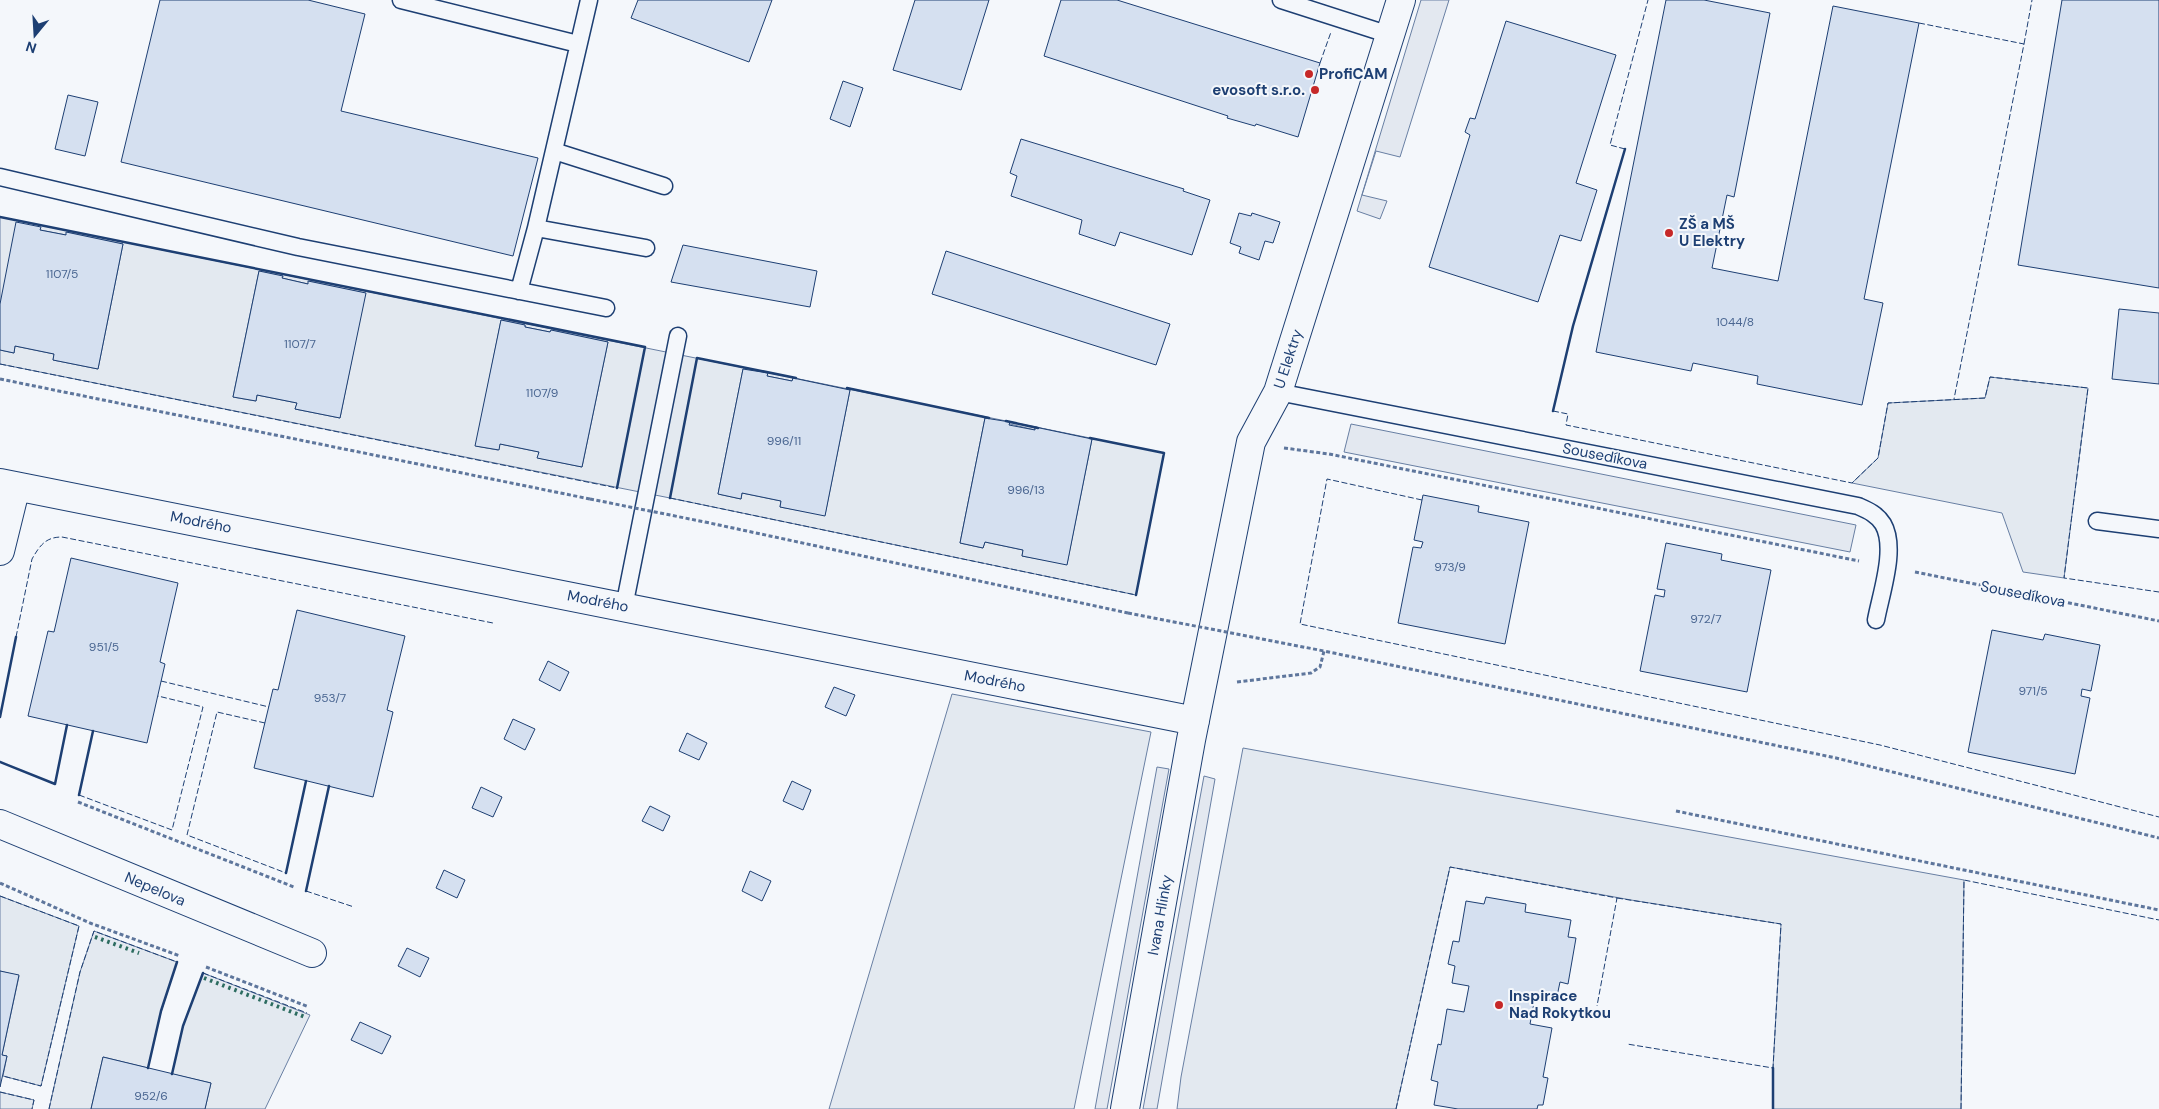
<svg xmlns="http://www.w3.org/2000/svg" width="2159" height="1109" font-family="'DM Sans',sans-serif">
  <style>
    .green { fill: #e3e9f0; stroke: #687fa3; fill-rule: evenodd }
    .parking { fill: #e3e8f0; stroke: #687fa3 }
    .building { fill: #d5e0f0; stroke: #1d3f73 }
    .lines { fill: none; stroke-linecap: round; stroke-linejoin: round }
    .service-casing { stroke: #1d3f73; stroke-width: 19 }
    .minor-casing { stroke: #1d3f73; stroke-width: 30 }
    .path { stroke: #5e769c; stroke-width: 3; stroke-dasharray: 4 2.5; stroke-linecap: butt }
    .service { stroke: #f4f7fb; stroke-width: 16 }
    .minor { stroke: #f4f7fb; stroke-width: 28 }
    .path-bridge { stroke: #5e769c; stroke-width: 3; stroke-dasharray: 4 2.5; stroke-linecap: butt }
    .hedge { stroke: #2c6c60; stroke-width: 4; stroke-dasharray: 2.5 4; stroke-linecap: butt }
    .fence { stroke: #1d3f73; stroke-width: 1; stroke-dasharray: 6 2.5; stroke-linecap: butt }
    .wall { stroke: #1d3f73; stroke-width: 2.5 }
    .poi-dot { fill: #c62828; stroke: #f4f7fb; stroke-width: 2 }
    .labels { text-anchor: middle; stroke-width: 4; stroke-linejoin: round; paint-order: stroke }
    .number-label { font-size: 12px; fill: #4b6792 }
    .poi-label { font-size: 15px; font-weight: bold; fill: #1d3f73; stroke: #f4f7fb; text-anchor: start }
    .street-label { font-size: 15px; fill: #1d3f73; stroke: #f4f7fb }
  </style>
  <rect width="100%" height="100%" fill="#f4f7fb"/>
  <!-- green -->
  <path class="green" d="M0 217 1164 453 1136 595 670 498 0 364V350L14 353 15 346 54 354 53 360 98 369 123 244 67 232 66 235 40 230 0 304ZM259 271 283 276 282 278 308 284 309 281 365 293 340 418 295 409 297 403 257 395 256 401 233 397ZM501 320 525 325V327L550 332 551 330 608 342 582 467 538 458 539 452 500 444 498 450 476 446ZM743 369 767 373V376L792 381 793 378 850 390 825 515 780 507 781 501 742 493 741 499 718 494ZM985 418 1035 430V427L1092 439 1067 564 1022 556 1023 550 985 542 983 548 960 543Z
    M1990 377 2088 388 2064 578 2023 572 2002 513 1852 483 1878 458 1888 403 1985 398Z
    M952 694 1151 732 1074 1109H829Z
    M1243 748 1964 880 1961 1109H1773V1068L1781 924 1631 900 1450 867 1396 1109H1177L1181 1077Z
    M0 896 79 926 41 1086 3 1076 7 1056 2 1055 19 976 0 971Z
    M94 931 177 962 161 1012 148 1068 103 1057 91 1109H49L80 972Z
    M203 973 310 1015 265 1109H205L211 1083 172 1074 183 1026Z
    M0 1092 34 1100 32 1109H0Z"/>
  <!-- parking -->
  <path class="parking" d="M1421 0H1449L1400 157 1376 151 1362 195 1387 201 1380 219 1357 211Z
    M1351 424 1856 525 1850 552 1344 452Z
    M1157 767 1169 769 1107 1109H1095Z
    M1204 776 1215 779 1157 1109H1143Z"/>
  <!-- building -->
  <path class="building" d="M160 0H308L365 14 341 111 538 158 513 256 121 162Z
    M638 0H772L749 62 631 18Z
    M915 0H989L961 90 893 70Z
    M1061 0H1117L1320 63 1298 137 1256 124 1255 126 1227 118 1228 116 1044 56Z
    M1666 0H1704L1770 13 1734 197 1727 195 1712 268 1778 281 1833 6 1919 23 1864 299 1883 303 1862 405 1757 384 1758 376 1693 363 1691 371 1596 352Z
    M2062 0H2159V288L2018 265Z
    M1506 21 1616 55 1576 183 1597 190 1581 241 1560 235 1538 302 1429 267 1470 135 1465 132 1470 118 1475 119Z
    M843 81 863 88 850 127 830 119Z
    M68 95 98 102 85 156 55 149Z
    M1021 139 1184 189 1183 191 1210 200 1192 255 1120 232 1115 246 1079 234 1082 220 1011 196 1017 176 1010 173Z
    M1239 213 1251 216 1252 213 1280 222 1273 243 1265 241 1259 260 1239 253 1241 247 1230 243Z
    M16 222 41 227 40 230 66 235V232L123 244 98 369 53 360 54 354 15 346 14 353 0 350V304Z
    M683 245 817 271 810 307 671 282Z
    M946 251 1170 324 1156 365 932 294Z
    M259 271 283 276 282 278 308 284V281L366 293 340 418 295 409 297 403 257 395 256 401 233 397Z
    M2119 309 2159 313V384L2112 379Z
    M501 320 525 325V327L550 332 551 330 608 342 582 467 537 458 539 452 500 444 499 450 475 446Z
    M743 369 768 373 767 376 792 381 793 378 850 390 825 516 780 507 781 501 742 493 741 499 718 494Z
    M985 418 1010 422 1009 425 1035 430V427L1092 439 1067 565 1022 556 1023 550 985 542 983 548 960 543Z
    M1423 495 1479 506 1478 512 1529 522 1505 644 1398 623 1413 547 1421 548 1423 542 1414 540Z
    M1666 543 1722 554 1721 560 1771 570 1747 692 1640 671 1655 595 1664 597 1665 590 1657 589Z
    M71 558 178 583 160 662 165 664 147 743 28 716 48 631 54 632Z
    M297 610 405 636 387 710 393 712 373 797 254 768 273 689 278 690Z
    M1992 630 2043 640 2045 634 2100 645 2091 691 2082 689 2081 696 2090 698 2075 774 1968 752Z
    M548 661 569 672 560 691 539 680Z
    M834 687 855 695 846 716 825 707Z
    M513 719 535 729 525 750 504 739Z
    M687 733 707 743 699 760 679 751Z
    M792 781 811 790 803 810 783 801Z
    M481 787 502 797 493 817 472 808Z
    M650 806 670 816 663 831 642 821Z
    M444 870 465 880 457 898 436 888Z
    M750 871 771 881 762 901 742 891Z
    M1486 897 1526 904 1525 912 1571 920 1568 937 1576 938 1568 984 1560 982 1556 1001 1535 998 1530 1024 1552 1028 1543 1077 1548 1078 1543 1105H1538L1537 1109H1458L1434 1105 1438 1082 1431 1080 1438 1044 1441 1045 1447 1009 1464 1012 1469 986 1452 983 1455 966 1448 964 1453 941 1459 942 1466 901 1484 904Z
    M407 948 429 958 420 977 398 966Z
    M0 971 19 975 2 1055 7 1056 0 1087Z
    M360 1022 391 1036 382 1054 351 1040Z
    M103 1057 211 1083 205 1109H91Z"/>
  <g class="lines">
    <defs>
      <path id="service" d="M401 0 578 44
        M589 0 536 228 646 248
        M1281 0 1390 35
        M554 151 664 186
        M0 177 298 247 606 308
        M519 291 536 228
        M1278 392 1858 506C1867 510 1877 514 1883 524 1897 548 1881 593 1876 620
        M2097 521 2159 529
        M624 607 678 336"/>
      <path id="minor" d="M0 483 1195 721
        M0 551 16 486
        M0 824 312 953
        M1125 1109 1191 740 1251 442 1278 392 1401 0"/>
    </defs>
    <!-- service casing -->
    <use href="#service" class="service-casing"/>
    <!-- minor casing -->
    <use href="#minor" class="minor-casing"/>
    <!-- path -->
    <path class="path" d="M0 379 590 499
      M1284 448 1329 454 1859 561
      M705 522 1128 613
      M1915 572 2159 621
      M1237 682 1311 673 1320 667 1324 651 1836 758 2159 838
      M78 802 294 887
      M1676 811 2159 910
      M0 883 90 923 180 956
      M206 967 309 1007"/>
    <!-- service -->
    <use href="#service" class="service"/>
    <!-- minor -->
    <use href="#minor" class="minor"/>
    <!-- path-bridge -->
    <path class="path-bridge" d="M590 499 705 522
      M1128 613 1324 651"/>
    <!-- hedge -->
    <path class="hedge" d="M95 937 139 953
      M204 978 305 1017"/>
    <!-- fence -->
    <path class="fence" d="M1919 23 2024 44 1954 399
      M2024 44 2032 0
      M1320 63 1331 32
      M1625 149 1610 145 1648 0
      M0 364 617 488
      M1553 411 1568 414 1566 425 1852 483 1878 458 1888 403 1985 398 1990 377 2088 388 2064 578 2159 592
      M670 498 1136 595
      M1422 500 1327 479 1300 624 1880 745 2159 817
      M16 637 32 559C40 545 46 537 62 537L493 623
      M161 681 269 707
      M265 723 217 712 187 835 286 873
      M79 795 172 830 203 707 158 696
      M306 891 354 907
      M0 896 79 926 41 1086 3 1076
      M1617 898 1781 924 1773 1068 1627 1044
      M203 973 307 1013
      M0 1092 34 1100 32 1109
      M49 1109 80 972 94 931 177 962
      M1396 1109 1450 867 1617 898 1597 1006
      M1961 1109 1964 880 2159 920"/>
    <!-- wall -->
    <path class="wall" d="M0 217 645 347 617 488
      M847 388 989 418
      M1553 411 1573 326 1625 149
      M1006 421 1038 428
      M1090 438 1164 453 1136 595
      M670 498 697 358 796 378
      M0 717 16 637
      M0 762 55 784 67 725
      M79 795 93 731
      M286 873 306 781
      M306 891 329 786
      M148 1068 161 1011 177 962
      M1773 1068V1109
      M172 1074 183 1026 203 973"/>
  </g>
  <!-- markers -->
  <g class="poi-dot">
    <circle cx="1309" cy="74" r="5"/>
    <circle cx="1315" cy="90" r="5"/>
    <circle cx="1669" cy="233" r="5"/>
    <circle cx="1499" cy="1005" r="5"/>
  </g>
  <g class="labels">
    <!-- number labels -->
    <g class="number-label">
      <text x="62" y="278">1107/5</text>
      <text x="1735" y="326">1044/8</text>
      <text x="300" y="348">1107/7</text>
      <text x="542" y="397">1107/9</text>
      <text x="784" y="445">996/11</text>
      <text x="1026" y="494">996/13</text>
      <text x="1450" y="571">973/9</text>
      <text x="1706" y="623">972/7</text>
      <text x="104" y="651">951/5</text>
      <text x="2033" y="695">971/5</text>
      <text x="330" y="702">953/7</text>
      <text x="151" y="1100">952/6</text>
    </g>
    <!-- poi labels -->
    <g class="poi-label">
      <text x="1319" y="79">ProfiCAM</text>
      <text x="1305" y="95" text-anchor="end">evosoft s.r.o.</text>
      <text x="1679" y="229">ZŠ a MŠ<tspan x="1679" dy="17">U Elektry</tspan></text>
      <text x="1509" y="1001">Inspirace<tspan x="1509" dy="17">Nad Rokytkou</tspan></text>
    </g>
    <!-- street labels -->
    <g class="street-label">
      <text transform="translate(1288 359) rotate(-72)" y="5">U Elektry</text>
      <text transform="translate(1605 456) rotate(11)" y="5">Sousedíkova</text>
      <text transform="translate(201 522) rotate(11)" y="5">Modrého</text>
      <text transform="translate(2023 594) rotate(11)" y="5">Sousedíkova</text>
      <text transform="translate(598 601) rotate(11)" y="5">Modrého</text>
      <text transform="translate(995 681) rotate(11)" y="5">Modrého</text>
      <text transform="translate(155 889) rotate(23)" y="5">Nepelova</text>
      <text transform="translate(1160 915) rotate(-80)" y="5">Ivana Hlinky</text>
    </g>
  </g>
  <!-- north arrow -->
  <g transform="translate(35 35) rotate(198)" stroke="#f4f7fb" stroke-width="4" paint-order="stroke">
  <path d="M0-4L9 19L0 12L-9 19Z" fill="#1d3f73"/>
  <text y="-8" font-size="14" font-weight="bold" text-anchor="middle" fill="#1d3f73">N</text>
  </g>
</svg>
